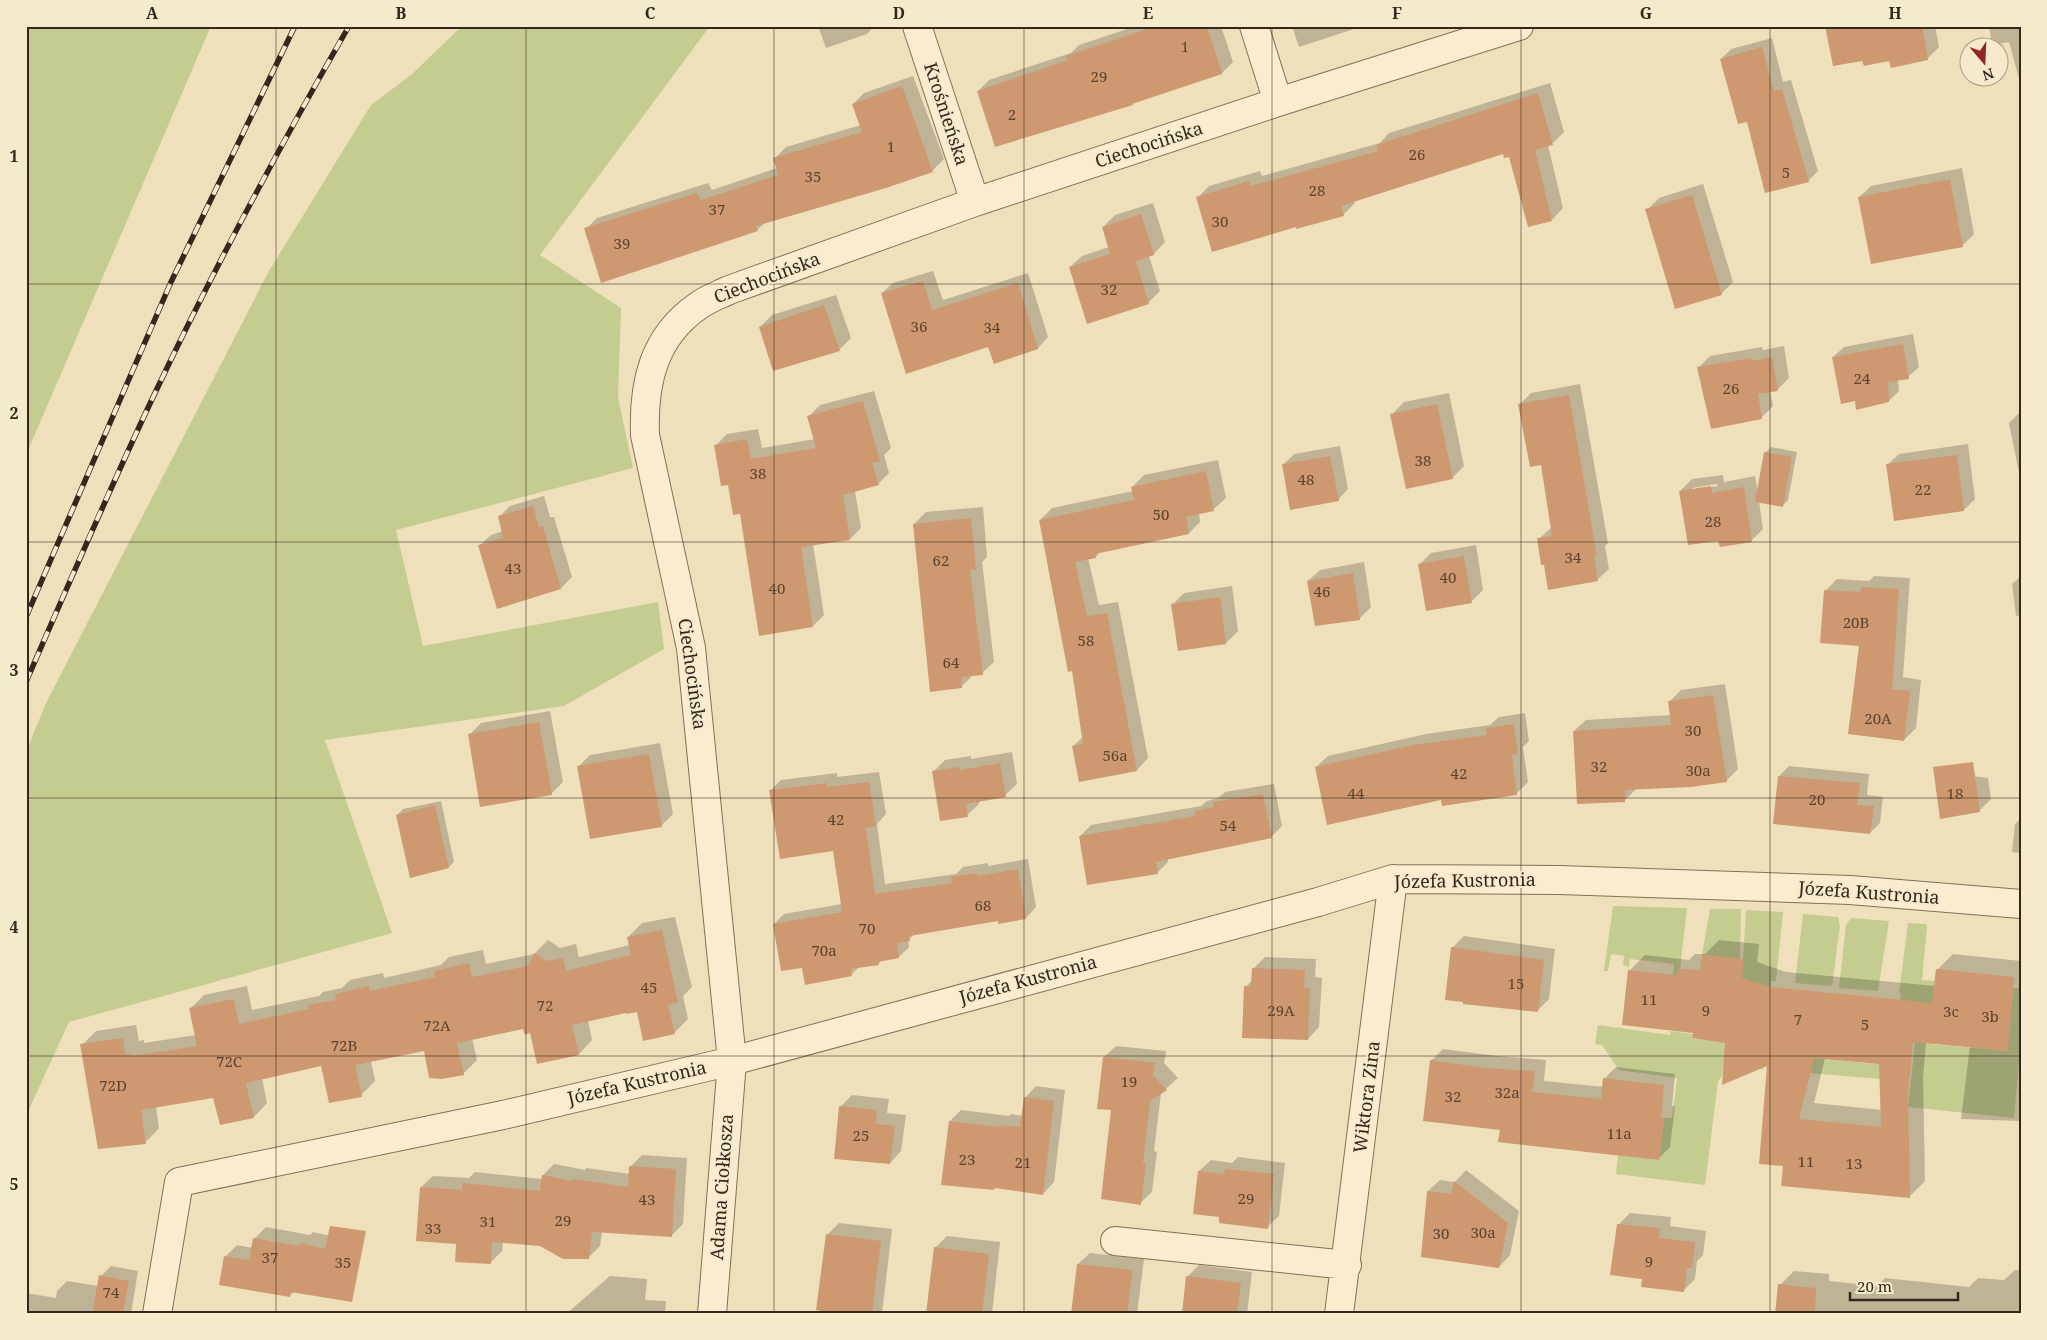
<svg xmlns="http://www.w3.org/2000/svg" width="2047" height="1340" font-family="'Noto Serif',serif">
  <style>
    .green { fill: #c5cc90 }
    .shadow { fill: #0003; fill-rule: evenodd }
    .building { fill: #ce9870; fill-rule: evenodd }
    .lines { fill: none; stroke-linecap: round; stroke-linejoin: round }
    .minor-casing { stroke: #866f55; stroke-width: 30 }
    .minor { stroke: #faedcf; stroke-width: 28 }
    .rail-casing { stroke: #35271b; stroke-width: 5.5 }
    .rail { stroke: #f6eacc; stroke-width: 4; stroke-dasharray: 11; stroke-linecap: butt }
    .grid { fill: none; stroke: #35271b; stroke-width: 1; stroke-opacity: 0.55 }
    .labels { text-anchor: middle; stroke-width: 4; stroke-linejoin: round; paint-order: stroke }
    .number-label { font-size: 15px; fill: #5b4330 }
    .street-label { font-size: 18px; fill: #35271b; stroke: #f6eacc }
    .neatline { fill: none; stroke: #35271b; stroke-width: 2 }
    .grid-label { font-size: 16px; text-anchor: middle; font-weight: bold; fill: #35271b }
  </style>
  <rect width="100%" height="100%" fill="#efe0bc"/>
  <!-- green -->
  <path class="green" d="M26 26H211L26 455Z
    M462 26H710L540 255 621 308 618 397 633 468 396 530 423 646 658 602 664 649 564 706 325 740 392 933 69 1022 26 1116V752L46 703 269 271 371 105 411 75Z
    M1613 906 1687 908 1680 969H1678L1677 975H1673L1674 964 1630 959 1629 967 1623 965 1624 956 1611 954 1608 971H1604Z
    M1710 909H1741L1740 959 1702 955Z
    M1746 910 1783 912 1776 981H1771L1763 1069 1743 1067 1732 1062 1723 1066 1722 1076 1718 1081 1705 1185 1616 1174 1618 1155 1659 1160 1664 1118H1672L1677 1078 1619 1070 1602 1045 1595 1044 1598 1025 1670 1035 1671 1031 1693 1034 1692 1038 1706 1040 1741 991Z
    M1803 914 1838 917 1840 926 1832 986 1795 983Z
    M1851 918 1889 921 1878 991 1839 988 1846 925Z
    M1908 923 1926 924 1927 927 1922 980 1935 981 1929 1044 2007 1051 2013 988H2021V1039L2014 1118 1908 1107 1915 1043H1913L1900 1000 1901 993H1899Z
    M1792 1056 1878 1064 1882 1059 1880 1079 1810 1073 1812 1061Z"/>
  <!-- shadow -->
  <path class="shadow" d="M818 26H874L867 34 826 48Z
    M1136 26H1221L1233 62 1222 73 1135 102 1132 104 978 91 989 80 1071 53 1079 45Z
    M1292 26H1363L1299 47Z
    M1827 26H1935L1939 47 1927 59 1863 60Z
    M1989 26H2021V86L2009 42 1992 45Z
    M1772 38 1783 82 1791 80 1818 171 1808 181 1748 120 1721 59 1731 49Z
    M913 76 944 159 933 170 886 187 765 223 757 230 586 229 597 218 708 183 712 190 777 168 774 159 786 147 861 125 853 104 864 93Z
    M1550 83 1564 132 1553 143 1548 145 1563 208 1552 220 1510 155 1504 152 1354 201 1355 203 1343 215 1297 226 1198 197 1209 186 1260 171 1262 176 1380 143 1389 133Z
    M1962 168 1974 234 1962 246 1859 197 1871 186Z
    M1703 184 1733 282 1721 294 1647 210 1659 198Z
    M1153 203 1165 242 1154 254 1149 256 1160 291 1148 303 1070 267 1082 256 1109 247 1103 227 1115 215Z
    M933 271 943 300 1028 273 1048 337 1038 348 989 346 882 293 893 283Z
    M836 295 851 338 839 350 760 327 772 315Z
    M1913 334 1919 367 1908 377 1898 379 1899 391 1889 401 1856 399 1833 357 1844 347Z
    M1784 346 1789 378 1778 389 1770 391 1773 406 1761 418 1699 367 1710 356 1762 347 1763 350Z
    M1580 384 1608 543 1605 546 1609 569 1597 580 1539 539 1552 527 1542 464 1520 404 1531 393Z
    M874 391 891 448 884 455 889 473 878 484 855 491 861 528 850 539 813 544 824 615 813 626 741 513 716 445 727 434 758 429 762 448 815 439 809 416 820 405Z
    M1449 393 1464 466 1452 478 1392 414 1404 402Z
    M2020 412H2021V483L2009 423Z
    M1968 444 1975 499 1964 510 1895 519 1887 465 1899 454Z
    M1340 446 1348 489 1338 500 1284 464 1294 454Z
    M1771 447 1797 452 1788 500 1782 506 1759 501 1763 529 1752 540 1719 539 1680 491 1692 479 1723 475 1724 482 1755 476 1758 492 1765 453ZM1717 484 1718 486 1692 490V488Z
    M1218 460 1226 498 1214 509 1199 513 1200 522 1189 533 1101 551 1096 557 1088 558 1099 605 1118 602 1148 758 1137 770 1073 746 1083 737 1073 670 1040 520 1052 508 1133 491 1132 487 1144 475Z
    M544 496 550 517H554L572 577 561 588 498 607 480 545 491 535 503 531 499 517 510 506Z
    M983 507 987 557 982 562 994 662 982 673 973 675 961 687 914 524 926 512Z
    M1476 545 1483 590 1472 601 1420 564 1431 553Z
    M1364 562 1371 607 1359 619 1308 581 1320 570Z
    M2021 565V615L2016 616 2012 584 2021 576Z
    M1874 576 1910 578 1903 677 1921 680 1916 728 1904 740 1861 645 1825 591 1837 579 1869 581Z
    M1232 586 1238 631 1226 643 1179 649 1172 605 1184 593Z
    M1725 684 1738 769 1726 781 1636 789 1624 801 1574 731 1586 720 1671 715 1669 702 1681 690Z
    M550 711 563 782 551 794 470 734 481 723Z
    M1525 713 1529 741 1523 747 1528 782 1516 794 1316 767 1328 756 1426 734 1490 725 1499 717Z
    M660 743 673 814 661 826 578 767 590 755Z
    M1012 752 1017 784 1005 795 979 800V804L967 815 933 772 945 760 971 756V759Z
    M1789 766 1869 774 1867 795 1883 797 1880 823 1870 833 1779 776Z
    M879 772 886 814 877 824 885 884 956 874 963 867 988 863V866L1028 859 1036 907 1026 918 999 919 915 934 908 940 909 947 899 957 882 960 878 964 859 967 851 975 803 967 774 924 784 914 842 904 834 850 770 791 781 780 837 773V777Z
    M1948 773 1988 778 1991 799 1979 811Z
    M1274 784 1282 826 1271 837 1168 859V862L1157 873 1080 836 1091 825 1201 806 1207 801 1218 798 1225 792Z
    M441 801 454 862 449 867 397 815 403 809Z
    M2021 818V853L2012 852 2015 824Z
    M675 917 692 987 683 996 688 1019 674 1033 638 1010 588 1020 592 1040 579 1054 524 1027 472 1038 477 1060 463 1074 425 1049 371 1061 375 1081 361 1095 322 1064 262 1078 267 1103 254 1117 214 1097 156 1107 159 1128 146 1142 82 1045 96 1031 136 1025 139 1041 144 1040V1043L196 1035 190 1009 204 995 247 986 252 1010 319 996 323 992 342 988 350 980 383 973 384 978 441 965 449 957 483 950 486 964 534 954 548 940 560 948 576 944 579 957 630 945 628 937 642 923Z
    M1464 936 1555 949 1549 999 1537 1011 1452 948Z
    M1719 940 1759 944 1757 962 1786 972 1935 986 1937 970 1953 954 2021 961V1121L1961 1119 1970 1046 1926 1042 1923 1078 1925 1181 1909 1197 1784 1164 1768 1064 1726 1041 1694 1032 1629 971 1645 955 1689 960 1695 954H1705ZM1825 1058 1881 1063 1882 1110 1814 1103Z
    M1265 957 1316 959 1315 977 1322 978 1319 1027 1308 1039 1246 987 1253 979V969Z
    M1116 1046 1166 1051 1164 1063 1178 1078 1161 1093 1154 1151 1157 1152 1152 1192 1140 1203 1112 1109 1104 1057Z
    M1443 1049 1497 1056 1546 1060 1544 1081 1604 1087V1079L1616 1067 1675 1074 1672 1106H1675L1670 1147 1658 1159 1501 1129 1431 1061Z
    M1036 1086 1065 1090 1054 1182 1043 1194 950 1121 961 1110 1009 1116 1011 1114 1023 1116 1025 1098Z
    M852 1095 889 1099 887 1113 906 1115 901 1151 890 1163 840 1107Z
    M642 1155 687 1158 683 1224 671 1236 602 1232 600 1246 589 1257 540 1245 503 1242 502 1251 490 1263 458 1243 421 1187 433 1176 469 1178 475 1172 542 1179 543 1175 554 1164 585 1170 586 1168 630 1174V1167Z
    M1238 1157 1285 1163 1279 1216 1267 1227 1221 1216 1199 1171 1211 1160 1232 1163Z
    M1466 1170 1519 1211 1510 1255 1499 1267 1428 1191 1440 1180 1455 1182Z
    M1630 1213 1671 1217 1670 1226 1706 1231 1703 1255 1697 1261 1695 1279 1683 1291 1643 1278 1618 1225Z
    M839 1223 892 1229 882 1314H818L827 1235Z
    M266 1227 310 1235 313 1232 358 1242 289 1296 225 1257 237 1245 253 1248 254 1239Z
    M947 1236 1000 1242 992 1314H927L935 1248Z
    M1090 1253 1144 1259 1137 1314H1073L1078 1264Z
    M1199 1265 1252 1272 1247 1314H1183L1187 1277Z
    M111 1266 138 1271 131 1314H26V1293L56 1298 57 1291 67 1281 99 1286 101 1276Z
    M2015 1270H2021V1314H1776L1780 1285 1794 1271 1829 1274V1281L1877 1286 1885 1278 1969 1287 1978 1278 2004 1280Z
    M610 1276 647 1279 645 1300 666 1301 665 1314H566Z"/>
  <!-- building -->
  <path class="building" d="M1156 26H1207L1222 74 1132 104 1133 105 995 147 977 91 1068 60 1066 56Z
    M1825 26H1922L1928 60 1891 68 1889 61 1864 66 1862 61 1833 66Z
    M1762 47 1774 91 1782 89 1809 182 1765 193 1747 122 1738 124 1720 59Z
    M902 86 933 172 886 188 756 226 758 231 601 283 584 228 697 193 701 200 778 175 773 158 862 132 852 104Z
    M1538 93 1553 145 1535 150 1552 221 1528 227 1509 157 1504 158 1503 154 1341 206 1344 216 1296 229V227L1212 252 1196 197 1249 181 1251 186 1378 151 1376 145Z
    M1950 179 1963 247 1871 264 1858 197Z
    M1692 195 1722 295 1675 309 1645 209Z
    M1141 214 1154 255 1136 261 1149 304 1087 324 1069 267 1110 254 1102 227Z
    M923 281 932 310 1018 283 1038 349 994 364 988 347 906 374 881 293Z
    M824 305 840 351 773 371 759 327Z
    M1903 344 1909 379 1888 382 1889 402 1856 410 1855 401 1841 404 1832 357Z
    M1772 357 1778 391 1758 394 1762 419 1711 429 1697 367 1751 358V361Z
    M1569 395 1597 556H1594L1598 581 1548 590 1544 565H1541L1537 538 1552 536 1541 465 1530 467 1518 404Z
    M863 401 880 461 872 463 879 485 843 495 850 540 801 547 813 627 759 636 740 514 733 515 728 485 721 486 714 445 747 439 751 459 816 448 807 416Z
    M1437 404 1453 479 1406 489 1390 414Z
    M1764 452 1792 457 1783 507 1755 502Z
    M1957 455 1964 511 1894 521 1886 464Z
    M1330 456 1339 501 1290 510 1282 464Z
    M1206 471 1214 511 1186 517 1189 534 1095 554 1096 558 1075 562 1087 616 1107 613 1137 771 1079 782 1072 746 1083 744 1072 671 1068 672 1039 520 1134 500 1131 487Z
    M1711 486 1712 493 1744 487 1752 542 1720 547 1718 541 1688 545 1679 491Z
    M533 506 539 527H543L561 589 497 609 478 545 503 538 498 516Z
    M971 518 976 570H970L983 675 961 677 962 688 930 692 913 524Z
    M1464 556 1472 603 1426 611 1418 564Z
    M1353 573 1360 620 1315 626 1307 581Z
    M1861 587 1899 589 1892 689 1910 691 1904 741 1848 734 1859 646 1820 643 1824 590 1860 592Z
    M1220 597 1226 644 1178 651 1171 604Z
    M1713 695 1727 782 1691 787 1625 790V802L1577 804 1573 731 1671 725 1668 701Z
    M539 722 552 795 480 807 468 734Z
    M1514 724 1518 754 1512 755 1517 795 1442 806 1441 800 1327 825 1315 767 1413 745 1487 735 1486 728Z
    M649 754 662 827 590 839 577 766Z
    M1973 762 1980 812 1940 819 1933 767Z
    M1000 763 1006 797 966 804 968 817 940 821 932 771 959 767 960 770Z
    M1778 776 1860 783 1857 805 1874 806 1870 834 1773 824Z
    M869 782 876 826 866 828 875 894 952 883 951 877 977 873 978 876 1018 869 1026 919 998 924V921L909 936 910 941 897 943 899 958 878 962 879 965 851 969 852 976 805 985 802 968 781 971 773 924 842 912 833 851 780 859 769 790 827 783V787Z
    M1263 794 1272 838 1156 862 1158 874 1087 885 1079 836 1196 816 1194 811 1214 807 1213 802Z
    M435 805 449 868 410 878 396 815Z
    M662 930 678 1002 668 1005 675 1034 643 1041 637 1012 626 1014V1013L572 1025 579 1055 537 1064 530 1033 525 1035 523 1029 457 1043 464 1075 442 1079 429 1078 424 1051 355 1065 362 1097 329 1103 321 1066 246 1083 254 1118 220 1125 213 1098 141 1110 146 1144 98 1149 80 1044 123 1038 125 1054H131V1056L197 1046 189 1008 234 999 239 1024 309 1009 308 1005 336 1000 335 994 369 986 370 991 435 977 434 971 469 963 472 977 528 966 534 953 546 961 563 958 566 971 631 955 627 937Z
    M1451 947 1544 960 1538 1012 1463 1004V1002L1445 1000Z
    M1702 955 1744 959 1742 978 1770 987 1932 1003 1936 969 2014 977 2008 1051 1913 1042 1908 1095 1910 1198 1781 1186 1783 1166 1759 1164 1767 1066 1722 1085 1725 1043 1692 1038 1693 1033 1622 1025 1628 970 1677 975 1678 969 1700 970ZM1814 1058 1879 1064 1881 1127 1799 1119Z
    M1252 968 1305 970 1304 988 1310 989 1308 1040 1242 1038 1244 986H1251Z
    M1103 1057 1155 1063 1153 1075 1167 1090 1150 1101 1143 1163H1146L1141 1205 1101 1199 1111 1110 1097 1109Z
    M1430 1060 1485 1068 1535 1071 1532 1092 1601 1099 1603 1078 1664 1085 1661 1117 1664 1118 1659 1160 1498 1142 1500 1130 1423 1121Z
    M1024 1097 1054 1101 1043 1195 995 1188 994 1190 941 1185 949 1121 999 1127V1125L1020 1127Z
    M839 1106 877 1110 876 1124 895 1126 890 1164 834 1159Z
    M629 1166 676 1169 672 1237 592 1232 589 1259H563L540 1246 492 1242 491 1264 455 1262 456 1244 416 1241 420 1187 462 1190V1183L540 1191 542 1175 573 1181V1179L628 1187Z
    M1225 1169 1274 1174 1268 1229 1219 1223V1217L1193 1214 1198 1171 1224 1174Z
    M1454 1181 1508 1223 1499 1268 1421 1257 1427 1191 1451 1194Z
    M1617 1224 1660 1228 1659 1238 1695 1242 1692 1268H1687L1684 1292 1641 1287 1642 1279 1610 1275Z
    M330 1226 366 1231 352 1302 291 1292 290 1297 219 1285 224 1256 249 1260 253 1238 299 1246 300 1243 325 1249Z
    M826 1234 881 1241 872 1314H846L816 1310Z
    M934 1247 989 1254 982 1314H926Z
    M1077 1264 1133 1270 1127 1314H1071Z
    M99 1275 129 1281 123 1314H92Z
    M1186 1276 1241 1283 1237 1314H1182Z
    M1778 1284 1816 1288 1815 1314H1775Z"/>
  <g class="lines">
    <defs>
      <path id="minor" d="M917 26 975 202
        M1254 26 1278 102
        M1115 1241 1347 1265
        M157 1314 179 1182 503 1115 732 1061 1318 902 1393 879 1559 880 1850 890 2021 904
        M712 1314 732 1061 691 648 645 435C643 384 653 337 698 306 707 299 719 295 729 290L975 202 1278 102 1519 26
        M1339 1314 1393 879"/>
    </defs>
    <!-- minor casing -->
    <use href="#minor" class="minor-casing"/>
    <!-- minor -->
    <use href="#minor" class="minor"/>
    <defs>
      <path id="rail" d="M26 617 171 282 295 26
        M26 682C68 585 110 488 155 393 214 268 280 146 349 26"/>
    </defs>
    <!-- rail casing -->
    <use href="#rail" class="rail-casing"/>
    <!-- rail -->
    <use href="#rail" class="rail"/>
  </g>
  <!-- grid -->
  <path class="grid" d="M276 26V1314M526 26V1314M774 26V1314M1024 26V1314M1272 26V1314M1521 26V1314M1770 26V1314M26 284H2021M26 542H2021M26 798H2021M26 1056H2021"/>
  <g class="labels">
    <!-- number labels -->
    <g class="number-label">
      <text x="1185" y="52">1</text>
      <text x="1099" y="82">29</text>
      <text x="1012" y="120">2</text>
      <text x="891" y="152">1</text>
      <text x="1417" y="160">26</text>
      <text x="1786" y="178">5</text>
      <text x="813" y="182">35</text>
      <text x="1317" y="196">28</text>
      <text x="717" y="215">37</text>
      <text x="1220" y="227">30</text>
      <text x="622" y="249">39</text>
      <text x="1109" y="295">32</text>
      <text x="919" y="332">36</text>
      <text x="992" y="333">34</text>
      <text x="1862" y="384">24</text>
      <text x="1731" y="394">26</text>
      <text x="1423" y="466">38</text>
      <text x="758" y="479">38</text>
      <text x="1306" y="485">48</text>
      <text x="1923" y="495">22</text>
      <text x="1161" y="520">50</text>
      <text x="1713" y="527">28</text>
      <text x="1573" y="563">34</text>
      <text x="941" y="566">62</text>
      <text x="513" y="574">43</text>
      <text x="1448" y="583">40</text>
      <text x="777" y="594">40</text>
      <text x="1322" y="597">46</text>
      <text x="1856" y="628">20B</text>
      <text x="1086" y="646">58</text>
      <text x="951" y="668">64</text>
      <text x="1878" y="724">20A</text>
      <text x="1693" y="736">30</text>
      <text x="1115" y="761">56a</text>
      <text x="1599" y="772">32</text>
      <text x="1698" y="776">30a</text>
      <text x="1459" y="779">42</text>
      <text x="1356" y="799">44</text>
      <text x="1955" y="799">18</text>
      <text x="1817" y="805">20</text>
      <text x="836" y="825">42</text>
      <text x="1228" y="831">54</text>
      <text x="983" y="911">68</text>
      <text x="867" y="934">70</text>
      <text x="824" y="956">70a</text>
      <text x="1516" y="989">15</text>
      <text x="649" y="993">45</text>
      <text x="1649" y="1005">11</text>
      <text x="545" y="1011">72</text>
      <text x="1281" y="1016">29A</text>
      <text x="1706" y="1016">9</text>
      <text x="1951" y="1017">3c</text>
      <text x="1990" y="1022">3b</text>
      <text x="1798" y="1025">7</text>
      <text x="1865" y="1030">5</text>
      <text x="437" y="1031">72A</text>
      <text x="344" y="1051">72B</text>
      <text x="229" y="1067">72C</text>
      <text x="1129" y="1087">19</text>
      <text x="113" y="1091">72D</text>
      <text x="1507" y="1098">32a</text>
      <text x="1453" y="1102">32</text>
      <text x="1619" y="1139">11a</text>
      <text x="861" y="1141">25</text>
      <text x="967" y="1165">23</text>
      <text x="1806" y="1167">11</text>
      <text x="1023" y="1168">21</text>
      <text x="1854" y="1169">13</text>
      <text x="1246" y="1204">29</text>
      <text x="647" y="1205">43</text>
      <text x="563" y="1226">29</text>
      <text x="488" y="1227">31</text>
      <text x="433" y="1234">33</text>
      <text x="1483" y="1238">30a</text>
      <text x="1441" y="1239">30</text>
      <text x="270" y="1263">37</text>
      <text x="1649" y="1267">9</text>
      <text x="343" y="1268">35</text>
      <text x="111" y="1298">74</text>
    </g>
    <!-- street labels -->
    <g class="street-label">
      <text transform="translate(946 114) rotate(72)" y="6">Krośnieńska</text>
      <text transform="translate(1149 145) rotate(-18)" y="6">Ciechocińska</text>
      <text transform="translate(767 278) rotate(-21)" y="6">Ciechocińska</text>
      <text transform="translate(692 674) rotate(82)" y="6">Ciechocińska</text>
      <text transform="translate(1465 881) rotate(-1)" y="6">Józefa Kustronia</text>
      <text transform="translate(1869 893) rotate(4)" y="6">Józefa Kustronia</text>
      <text transform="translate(1028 980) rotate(-15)" y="6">Józefa Kustronia</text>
      <text transform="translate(637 1083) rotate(-13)" y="6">Józefa Kustronia</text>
      <text transform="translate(1367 1097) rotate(-83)" y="6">Wiktora Zina</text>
      <text transform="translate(722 1187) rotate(-86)" y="6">Adama Ciołkosza</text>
    </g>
  </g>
  <!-- border -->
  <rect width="2047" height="1340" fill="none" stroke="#f6eacc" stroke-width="55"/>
  <!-- north arrow -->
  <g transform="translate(1984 62) rotate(161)"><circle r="24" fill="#f6eacc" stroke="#a99c85"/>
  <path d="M0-4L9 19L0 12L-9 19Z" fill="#972424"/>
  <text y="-8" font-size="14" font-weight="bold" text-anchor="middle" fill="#35271b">N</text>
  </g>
  <!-- scale -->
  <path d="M1850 1292v8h108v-8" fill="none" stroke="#35271b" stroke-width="2.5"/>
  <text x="1857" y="1292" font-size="15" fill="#35271b" stroke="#f6eacc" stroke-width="4" paint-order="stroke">20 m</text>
  <rect x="28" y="28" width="1992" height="1284" class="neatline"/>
  <g class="grid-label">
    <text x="152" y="19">A</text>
    <text x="401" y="19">B</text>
    <text x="650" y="19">C</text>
    <text x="899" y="19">D</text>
    <text x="1148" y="19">E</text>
    <text x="1397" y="19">F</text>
    <text x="1646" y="19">G</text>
    <text x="1895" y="19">H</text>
    <text x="14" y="162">1</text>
    <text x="14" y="419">2</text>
    <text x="14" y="676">3</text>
    <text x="14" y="933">4</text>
    <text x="14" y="1190">5</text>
  </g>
</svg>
